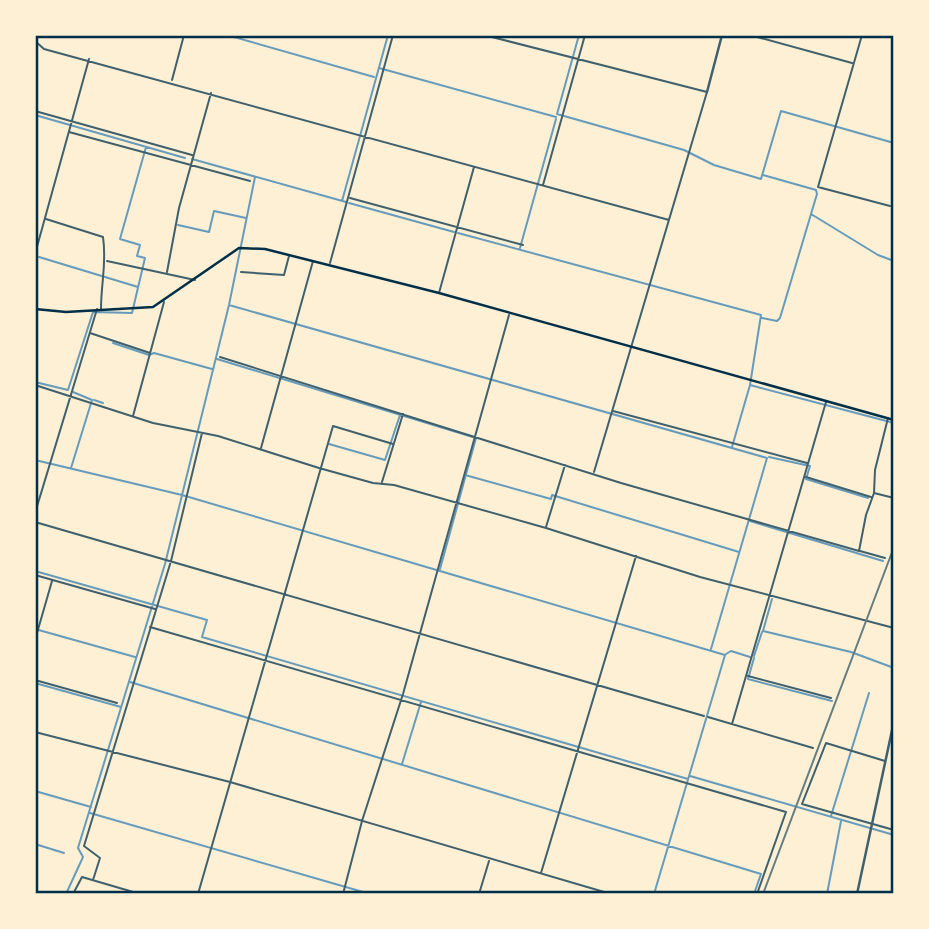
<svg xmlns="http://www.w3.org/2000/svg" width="929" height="929" font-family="'Crimson Pro',serif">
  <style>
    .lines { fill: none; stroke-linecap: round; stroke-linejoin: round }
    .stream { stroke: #669bbc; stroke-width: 2 }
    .minor { stroke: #3f606c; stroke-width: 2 }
    .tertiary { stroke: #3f606c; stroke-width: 2.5 }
    .secondary { stroke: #003049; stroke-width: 2.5 }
    .rail { stroke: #657d81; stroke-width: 2 }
    .neatline { fill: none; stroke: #003049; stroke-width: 2.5 }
  </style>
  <rect width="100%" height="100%" fill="#fdf0d5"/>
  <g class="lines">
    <!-- stream -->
    <path class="stream" d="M227 35 374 77
      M579 35 557 114 684 150 714 165 761 179 781 111 894 143
      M379 68 556 117
      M35 115 185 158
      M192 159 346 202
      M342 201 388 35
      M349 203 454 232
      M811 214 878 255 894 261
      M178 225 209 232 214 211 246 218
      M458 233 761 315 750 385 894 423
      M520 248 556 119
      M39 257 138 287
      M229 305 767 458 711 649
      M762 318 777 321 780 318 817 194 816 190 763 175
      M113 343 149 355 154 353 212 369
      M217 359 476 438 440 569
      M35 382 68 390
      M68 390 93 312 132 313 145 258 137 256 140 245 120 239 146 147
      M94 400 103 403
      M329 444 385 460 400 415
      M732 447 750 385
      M769 457 810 466 806 479 868 498
      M35 460 182 495 725 655 654 894
      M71 468 92 400 73 392
      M465 475 551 499 552 495 739 552
      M750 521 883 561
      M35 571 207 620 202 637 688 779
      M772 599 763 631 851 652 894 668
      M35 629 135 657
      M726 654 731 651 750 657
      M754 656 762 632
      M754 658 748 679 832 701
      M130 682 761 874 754 894
      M35 683 121 707
      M402 764 421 702
      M690 776 894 835
      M35 791 91 807
      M90 813 370 894
      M831 816 869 693
      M35 844 64 853
      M66 894 83 857 78 848 165 564 229 305 255 177
      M827 894 841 821"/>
    <!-- minor -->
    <path class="minor" d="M484 35 707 92 594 472
      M750 35 852 63
      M862 35 818 187 890 206
      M35 39 36 35
      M35 41 44 49 669 220
      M172 80 184 35
      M35 111 192 155
      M69 132 250 181
      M543 185 585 35
      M350 198 523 245
      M46 219 103 237C107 264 101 282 101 309
      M35 254 89 59
      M107 261 195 280
      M330 263 393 35
      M167 272 179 208 211 93
      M241 272 284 275 289 256
      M439 293 474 167
      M90 333 150 353
      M220 357 621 483 859 551 866 515 874 493
      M35 385 153 423 218 436 319 468 373 483 394 485 546 528 700 577 894 628
      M613 411 807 463
      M133 416 164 302
      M888 418 875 470 874 493 894 498
      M261 448 313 261
      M806 477 871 497
      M382 482 403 414
      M35 513 97 309
      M35 522 704 716
      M546 527 565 465
      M860 551 885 558
      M35 575 155 609
      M150 627 786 812 757 894
      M35 640 52 581
      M748 676 831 698
      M35 680 117 703
      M708 717 813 748
      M732 724 826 402
      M35 732 230 782 611 894
      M885 761 826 743 802 804 894 830
      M541 873 636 556
      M93 880 100 858 84 846 171 561 202 433
      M73 894 82 877 140 894
      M198 894 333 426 393 444
      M343 894 362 821 403 694 509 315
      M479 894 489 861"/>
    <!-- tertiary -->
    <path class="tertiary" d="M707 92 722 35
      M857 894 894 721"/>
    <!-- secondary -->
    <path class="secondary" d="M35 309 66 312 153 307 239 248 265 249 439 293 894 420"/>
    <!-- rail -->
    <path class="rail" d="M763 894 894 547"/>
  </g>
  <!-- border -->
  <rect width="929" height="929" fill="none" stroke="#fdf0d5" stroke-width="74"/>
  <rect x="37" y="37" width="855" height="855" class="neatline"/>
</svg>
